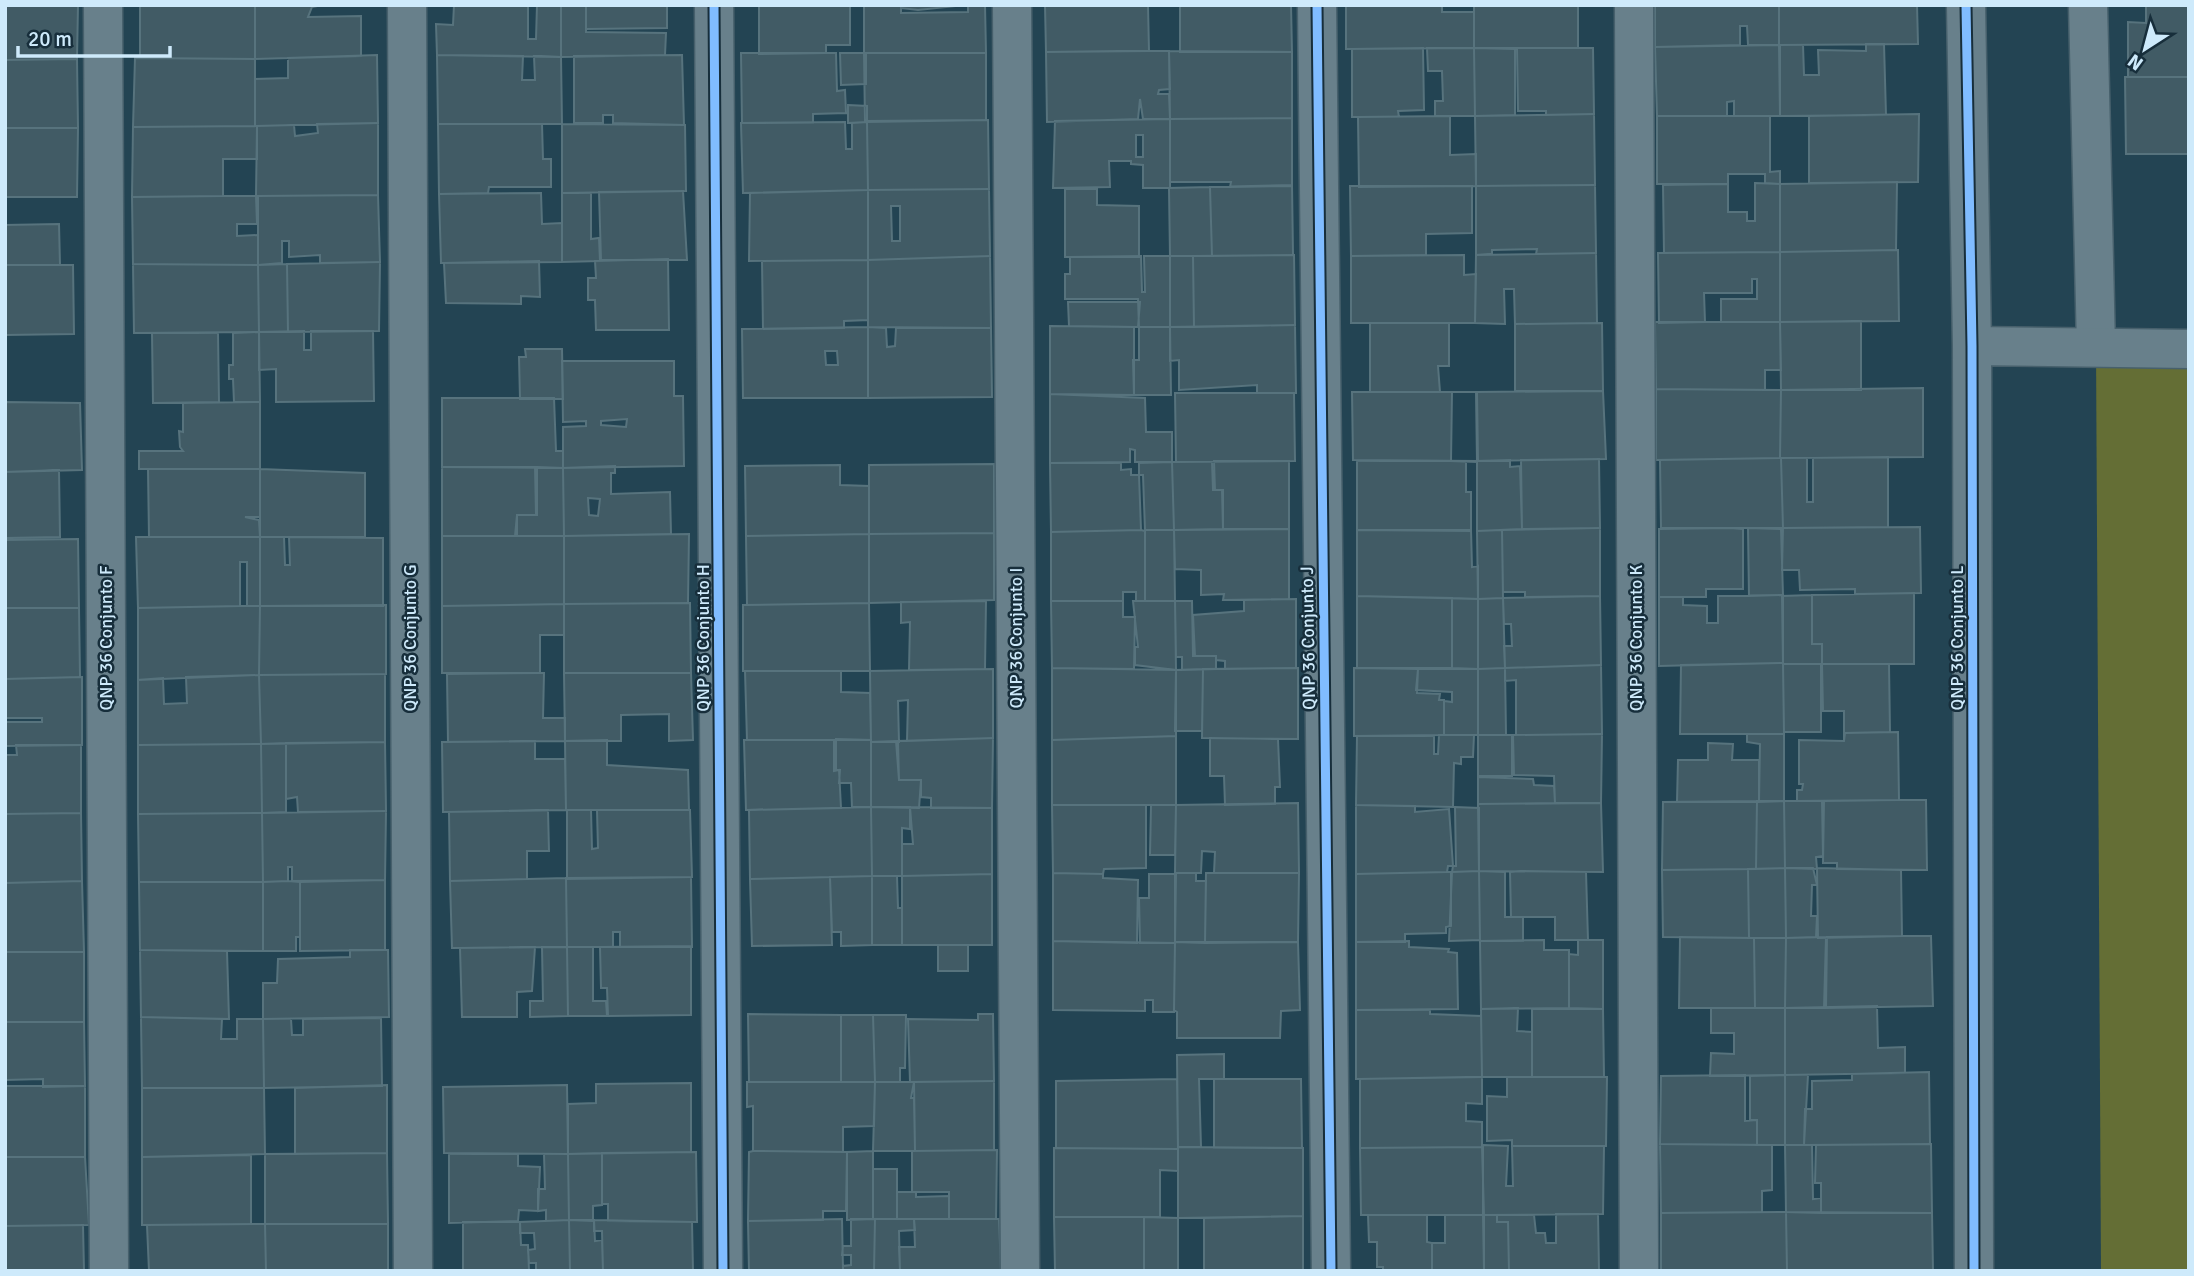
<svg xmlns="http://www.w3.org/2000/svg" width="2194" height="1276" font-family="Signika,sans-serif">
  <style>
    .green { fill: #646e35 }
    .building { fill: #415b65; stroke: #57737d; stroke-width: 2; fill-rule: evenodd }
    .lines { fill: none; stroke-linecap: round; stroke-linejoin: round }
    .minor-casing { stroke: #47606c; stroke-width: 41 }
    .tertiary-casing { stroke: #47606c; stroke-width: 41 }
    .minor { stroke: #68808b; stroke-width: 38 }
    .tertiary { stroke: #68808b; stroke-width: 38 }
    .cycleway-casing { stroke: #172e3b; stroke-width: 13 }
    .cycleway { stroke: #80bcff; stroke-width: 9 }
    .labels { text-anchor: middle; stroke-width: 5; stroke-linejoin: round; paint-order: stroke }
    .street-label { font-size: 18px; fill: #ceeafb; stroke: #172e3b }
  </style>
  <rect width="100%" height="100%" fill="#234453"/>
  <!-- green -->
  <path class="green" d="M2096 347 2189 349V1271H2101Z"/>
  <!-- building -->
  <path class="building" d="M5 5H78L77 59 5 60Z
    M140 5H255V59L140 58Z
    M255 5H323L312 7 308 17 361 16V56L255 59Z
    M454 5H528V39H536L537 5H561V57L437 55 436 24 453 25Z
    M561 5H586V32L666 33 665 55 561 57Z
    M586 5H667V28L586 29Z
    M759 5H850V45H826V53L759 54Z
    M864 5H965L918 10 901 8V13L968 12V5H985L986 53H864Z
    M1045 5H1148L1149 51 1046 52Z
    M1180 5H1291L1292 52H1180Z
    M1346 5H1442V12H1474V48L1346 49Z
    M1474 5H1578V48H1474Z
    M1655 5H1779V45H1748L1747 26H1740V45L1655 47Z
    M1779 5H1917L1918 44 1779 45Z
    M2146 5H2189V77H2128V22L2146 23Z
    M1866 44H1884L1886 115 1780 116 1779 45H1803L1804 75H1819L1818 50 1866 51Z
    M1780 45V116H1734V101L1727 102V116H1657L1655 47Z
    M1423 48 1424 110 1398 111 1399 117H1352V49Z
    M1427 48H1474L1475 116H1435V101H1443L1442 71H1428Z
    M1474 48 1515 49V115L1475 116Z
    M1517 48H1593L1594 114 1546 115V111H1518Z
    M1119 51H1169L1170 89 1159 90 1158 94H1169L1170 119H1143L1140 99 1138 119 1047 122 1046 52Z
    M1169 51 1292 52V118L1170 119Z
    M741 53H836L837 91 845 90 846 113 813 114V123H742Z
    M840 53H866V84L841 85Z
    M864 53H986V120L865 121Z
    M377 55 378 123 255 126V79L288 78V58Z
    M437 55 523 56 522 80H535L534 56 561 57 562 124H438Z
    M682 55 684 125 613 123V115H603V123H574V56Z
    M135 58 255 59V126L133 127Z
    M77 59 78 128H5V60Z
    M2125 77H2189V154H2126Z
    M848 105 867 106V122L848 123Z
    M1594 114 1595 185 1476 186 1475 116Z
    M1919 114 1918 182 1809 183V116Z
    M1450 116V155L1476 154V186L1359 187 1358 117Z
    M1657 116H1770V172L1780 171V184L1765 183V174H1728V184H1657Z
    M1292 118V186L1230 187 1231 182H1170V119Z
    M1170 119V188H1143V165L1131 164V161H1109L1110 187 1053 188 1055 121ZM1136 135H1143V157H1136Z
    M988 120 989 189 868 190 867 122Z
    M845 122 846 149H852V123L867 122 868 190 743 193 741 123Z
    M378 123V195L256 196 257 126 294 125 295 136 318 133 317 124Z
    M438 124H542L543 159H551V187H489L488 193 439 194Z
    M562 124 685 125 686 191 562 193Z
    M257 126V159H223V196L132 197 133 127Z
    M5 128H78L77 197H5Z
    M1897 182 1896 250 1780 252V184Z
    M1755 183 1780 184V252L1664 253 1663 185 1728 184V212H1747V221H1755Z
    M1292 185 1293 255 1212 256 1210 187Z
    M1595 185 1596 253 1536 254 1537 249 1492 250V254L1476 255V186Z
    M1350 186H1472V233L1426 234V255L1351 256Z
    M1210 187 1212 256H1170L1169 188Z
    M989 189 990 256 868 260V190ZM891 206H900V241H892Z
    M1065 189H1097V205L1139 206V257H1065Z
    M868 190V260L749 261 750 193Z
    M683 191 687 260H601L599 192Z
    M541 193 542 224 562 223V262L441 263 439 194Z
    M562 193H591V239L599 238 600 261 562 262Z
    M378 195 380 262 320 263V255L289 257V241H282V263L258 265V196Z
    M223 196H256L257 224H237V236L258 235V265L133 264 132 197Z
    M59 224 60 265H5V225Z
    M1898 250 1899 321 1780 322V252Z
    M1780 252V322H1721V299H1757V279H1752V293H1704L1705 322 1659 323 1658 253Z
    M1596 253 1597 323 1515 324 1514 289H1504L1505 324 1475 323 1476 255Z
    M1294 255 1295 325 1194 327 1193 256Z
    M1464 255V275L1476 274 1475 323H1351V256Z
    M990 256 991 328 868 327V260Z
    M1141 256 1142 292H1145L1144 256H1170V327H1139L1138 299H1065V274H1070V257Z
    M1170 256H1193L1194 327H1170Z
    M668 259 669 330H596L595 300H588V278H596L595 261Z
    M868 260V320L844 321V328L763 329 762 261Z
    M539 261 540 297 521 296V304L446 303 444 263Z
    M380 262 379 331 288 332 287 264Z
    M133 264 258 265 259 332 134 333Z
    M287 264 288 332H259L258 265Z
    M5 265H73L74 334 5 335Z
    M1068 302H1140L1138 327 1069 326Z
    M1861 321V390H1781L1780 322Z
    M1655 322H1780L1781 370H1765V390L1656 389Z
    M1370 323H1449V366H1438L1440 392H1370Z
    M1602 323 1603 391H1515V324Z
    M1295 325 1296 393H1257V385L1179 390V360L1170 361V327Z
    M1050 326 1134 327V395L1050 394Z
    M868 327V398H743L742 329ZM825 351H837L838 365H826Z
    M868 327 886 328 887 347 895 346 896 328H991L992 397 868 398Z
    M1139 327H1170L1171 395H1134L1133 360H1139Z
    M304 331V350H311V331H373L374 401 276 402V369L259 370V332Z
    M259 332 260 402H234L233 379H229V365H233V333Z
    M152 333H218L219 402 153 403Z
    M525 349H562L563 399H520L519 357H526Z
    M562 361H674V396H683L684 466 563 468V427L586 426V421L563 422ZM627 419 626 427 601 425V421Z
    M1923 388V457L1780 458 1781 390Z
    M1656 389 1781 390 1780 458 1656 460Z
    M1603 391 1606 459 1478 461 1477 392Z
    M1352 392H1477L1478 461 1353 460Z
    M1452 392H1476L1477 462 1451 461Z
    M1294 393 1295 461 1176 462 1175 393Z
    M1050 394 1145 398 1146 432H1172V462H1135V450L1130 449V462L1050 463Z
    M442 398H554L556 451H563V468L442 467Z
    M5 402 80 403 82 470 5 472Z
    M260 402V469H139V451H183L180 447 179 431 183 432V403Z
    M1888 457V527L1783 528 1781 458H1807V502H1813V458Z
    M1781 458 1783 528H1661L1660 460Z
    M1599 459 1600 528 1522 529 1521 460Z
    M1510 460V467L1520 466 1522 529 1477 531V461Z
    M1214 461H1289V529H1223V490H1215Z
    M1357 461H1466V492H1471V531L1357 530Z
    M1172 462 1174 530H1145L1143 475H1139V463Z
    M1172 462H1212L1213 490H1222L1223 529 1174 530Z
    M1050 463H1121V470L1131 469V475H1139L1141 530 1051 532Z
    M994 464V533L869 534V465Z
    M840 465V485L869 486V534L746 536 745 466Z
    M615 466V473H611V494L670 492 671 534 564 536 563 468ZM588 498 600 499 598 516 589 515Z
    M442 467H535L536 515H517L515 536H442Z
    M537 467 563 468 564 536H517V515H537Z
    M148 469H260V517H245L259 520 260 537H149Z
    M260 469 365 473V537H260Z
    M59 470 60 537 5 538V472Z
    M1920 527 1921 593 1855 594V589L1800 590 1799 570H1782L1783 528Z
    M1600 528V596L1525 597V592H1503L1502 530Z
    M1730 528 1743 529V589H1706V597H1659V529Z
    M1748 528 1781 529 1783 595 1749 596Z
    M1289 529V599L1223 600 1224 594 1201 595V570L1175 569 1174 530Z
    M1141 530 1145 531V601H1136V592H1123V601H1051V532Z
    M1145 530H1174L1175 601H1145Z
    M1357 530H1471L1472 567 1478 566V599L1357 596Z
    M1502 530 1503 598 1478 599 1477 531Z
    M994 533V600L869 603V534Z
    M689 534 688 603 564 604V536Z
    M869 534V603L747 605 746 536Z
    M442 536H564V604L442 606Z
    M136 537H260V606H247V562H240V606L138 608Z
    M260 537H284L285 565H290L289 537 383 538V606H260Z
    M78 539 79 608H5V540Z
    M1914 593V664H1822V644H1812V595Z
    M1783 595V663L1659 666V597H1683V605L1707 606V623H1718V596Z
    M1812 595V644H1822V664H1783L1782 596Z
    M1357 596 1452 598V668H1357Z
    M1600 596 1601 665 1505 668 1504 646H1512L1511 624H1504L1503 598Z
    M1452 598 1478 599V669L1452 668Z
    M1503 598 1505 668 1478 669V599Z
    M1296 599V668L1225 669V661L1216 660V656H1195L1193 615 1244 611V600Z
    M986 601 985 669 909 670 910 622 901 623V602Z
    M1051 601H1123V617H1135L1134 669 1052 668Z
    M1133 601H1175L1176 670 1135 665V647H1138Z
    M1175 601H1192L1193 656H1216V669L1182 670V657H1176Z
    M690 603 691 673H564V604Z
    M869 603 870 671H743V605Z
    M564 604V635H540V673H442V606Z
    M386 605V674L259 675 260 606Z
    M240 606H260L259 675 138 680V608Z
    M5 608H79L80 677 5 679Z
    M1783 663 1784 734H1680L1681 665Z
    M1783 664H1821V732H1784Z
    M1822 664H1889L1890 732 1845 733 1844 741V711H1823Z
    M1601 665 1602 734 1516 735V680L1505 681V668Z
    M1052 668 1176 670V736L1052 740Z
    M1298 668V739L1202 738 1203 669Z
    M1354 668 1418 669 1417 693 1440 694 1439 700H1444V735L1354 736Z
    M1505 668 1506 735H1478V669Z
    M993 669V738L907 741 908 700 898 701 899 742H871L870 671Z
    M1203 669 1202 731H1175L1176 670Z
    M1418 669H1478V735H1444V701L1452 702V692L1416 690Z
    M745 671H841V692L870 693 871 740H747Z
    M540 673H544L543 718H565V741L448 742 447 674Z
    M564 673H691L693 740 669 741V714L621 715V741H565Z
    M385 674V742L261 744 259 675Z
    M259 675 261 744 138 745V680L163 678 164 704 187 703 186 677Z
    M82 677V745L5 746V722H42V718H5V679Z
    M1898 732 1899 800 1797 801V790H1802L1803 784H1799V740L1844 741 1845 733Z
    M1602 734 1601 803H1555L1554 776 1514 775 1513 735Z
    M1747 734H1784V801L1759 802 1760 744 1747 742Z
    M1439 735H1474L1473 757H1461V764L1454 763 1453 807 1356 805 1357 736H1434V754H1438Z
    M1478 735H1512V776H1478Z
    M1176 736V805H1052V740Z
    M993 738 992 808H931V798L921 797V780H899L898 741Z
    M1210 738 1278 739 1280 787H1275V804L1225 805 1224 776H1210Z
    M836 739 871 740V807H852L851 783H839L840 770H836Z
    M607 740V765L688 770 689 810H566L565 741Z
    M744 740H834V771L839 770 841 808 746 810Z
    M535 741V759H565L566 810 443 812 442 742Z
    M896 741 899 780H921L919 808 871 807V742Z
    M385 742 386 811 298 812 297 797 286 799V743Z
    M286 743V812L262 813 261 744Z
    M1708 743 1733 744 1732 760H1759V802H1677L1678 760H1708Z
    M261 744 262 813 138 814V745Z
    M16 745H81V813L5 814V755H17Z
    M1478 777 1533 779 1534 785 1554 786 1555 803 1478 804Z
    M1899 800H1926L1927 870 1837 869V863H1823L1824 801Z
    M1757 801 1756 869 1662 870 1663 802Z
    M1757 801H1784L1785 868 1756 869Z
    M1784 801H1822L1823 856 1816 857 1817 869 1785 868Z
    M1298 803 1299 873H1214L1215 852 1202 851 1201 873H1175L1176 805Z
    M1601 803 1603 872 1479 871 1478 804Z
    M1052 805H1146V868L1104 869 1103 874 1053 873Z
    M1151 805H1176L1175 855H1150Z
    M1356 805 1415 806V812L1449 809 1453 866H1448L1447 872 1356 874Z
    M871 807 872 876 750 879 749 810Z
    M871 807H910V829L902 828V876H872Z
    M910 807 992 808V874L902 876V844H913Z
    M1455 807 1479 808V871L1452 872 1453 866H1456Z
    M548 810 549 851H527V879L450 881 449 812Z
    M567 810H591L592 849 598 848 597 810H690L692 877 567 879Z
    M386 811 385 880 292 881V867H288V881L263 882 262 813Z
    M81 813 82 881 5 883V814Z
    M262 813 263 882H139L138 814Z
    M1785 868H1813L1817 885H1812L1811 916H1817L1816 937 1786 938Z
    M1785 868 1786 938H1749L1748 869Z
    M1817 868 1901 870 1902 936 1818 938Z
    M1748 869 1749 938 1663 937 1662 870Z
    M1479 871 1480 940 1449 941 1452 872Z
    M1479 871 1505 872V917H1523V941H1480Z
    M1521 871 1586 872 1588 940H1555V917H1511L1510 872Z
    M1447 872H1451V926L1446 927V933L1405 934V942H1356V874Z
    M1053 873 1103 874V878L1138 880 1137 943 1053 941Z
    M1175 873H1196V881H1206L1205 943 1175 942Z
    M1206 873H1299L1298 942 1205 943Z
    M992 874V945H902V876Z
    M1149 874H1176L1175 943H1140L1139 898H1149Z
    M872 876H897L898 908H902V945H872Z
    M872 876V945L841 946V932H832L830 877Z
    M691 877 692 947H620V932H613V947H567L566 878Z
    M830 877 832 945 752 946 750 879Z
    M566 878 567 947 452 948 450 881Z
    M385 880V950L300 951V882Z
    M82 881 84 952H5V883Z
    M288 881 300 882V937H296V951H263V882Z
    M139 882H263V951L140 950Z
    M1902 936H1931L1933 1006 1826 1008 1827 937Z
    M1680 937 1754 938 1755 1008H1679Z
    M1826 937 1824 1008H1785L1786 938Z
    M1754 938H1786L1785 1008H1755Z
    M1544 940V950H1569V1008L1481 1009 1480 941Z
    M1578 940H1603V1009L1569 1008V954L1578 955Z
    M1053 941 1175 943 1174 1012H1153V1000H1145V1011L1053 1010Z
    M1409 941V947L1449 949 1448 952 1457 953 1458 1009 1356 1010V942Z
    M1175 942H1298L1300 1010 1281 1011 1280 1038H1177V1012L1174 1010Z
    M938 945H968V971H938Z
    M691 946V1015L608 1016 607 988H601L600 947Z
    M535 947 532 991 517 992V1017H462L460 948Z
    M542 947H567L568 1016 530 1017V1001H543Z
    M567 947H593V1001H606L607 1016H568Z
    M140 950 227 951 229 1019 141 1017Z
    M350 950H388L389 1017 263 1019V983H277L278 959 350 957Z
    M5 952H84V1022H5Z
    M1877 1006 1878 1048 1905 1047V1073L1785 1075V1008Z
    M1518 1008 1517 1031 1532 1032V1077H1482L1481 1009Z
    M1711 1008H1785V1075L1710 1076 1711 1053 1734 1054V1033H1711Z
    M1532 1009H1603L1604 1077H1532Z
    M1356 1010H1430V1014L1481 1016 1482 1077 1356 1079Z
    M748 1014 841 1015V1082H749Z
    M978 1014H993L994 1081 910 1082 908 1019 978 1020Z
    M841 1015H873L875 1082H841Z
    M873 1015H906L905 1068H900V1082H875Z
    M141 1017 222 1019 221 1039H237V1019H263L264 1088H142Z
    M381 1018 382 1086 264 1088 263 1019H291L292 1035H303V1019Z
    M5 1022H84L85 1086 43 1087V1079L5 1080Z
    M1224 1054V1079H1199L1201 1147H1178L1177 1055Z
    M1929 1072 1930 1144 1804 1145 1805 1109H1812V1081L1852 1080V1074Z
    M1745 1075V1121L1757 1120V1145L1660 1144 1661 1076Z
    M1785 1075H1808L1804 1145H1785Z
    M1785 1075V1145H1757V1120H1750V1076Z
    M1467 1077H1482V1104L1466 1103V1121L1482 1122V1147L1360 1148V1079Z
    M1507 1077H1607L1606 1146H1512V1140L1487 1141V1096L1507 1097Z
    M1177 1079 1178 1149 1056 1148V1081Z
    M1214 1079H1301L1302 1148H1214Z
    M994 1081V1150L915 1151 914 1082Z
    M747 1082H875L874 1126 843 1127V1152L753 1151V1106L747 1107Z
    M875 1082H914L911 1098H914L915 1151H873Z
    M691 1083V1152L568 1154V1104L596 1103V1084Z
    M387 1085V1153L295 1154V1088Z
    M567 1085 568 1154 444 1153 443 1087Z
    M5 1086H85V1157H5Z
    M142 1088H264L265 1154 142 1157Z
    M1660 1144 1772 1145V1190L1762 1191V1212L1661 1213Z
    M1931 1144 1932 1213H1821V1183H1815L1816 1145Z
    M1483 1145 1508 1146 1506 1186H1513L1512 1146H1604L1603 1214 1483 1215Z
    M1785 1145H1812L1813 1199 1821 1198V1213L1786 1212Z
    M1178 1147 1303 1148V1216L1178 1218Z
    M1482 1147 1484 1215H1361L1360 1148Z
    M1054 1148 1178 1149V1171L1160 1170V1217H1054Z
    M997 1150 996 1219H949V1192H912V1151Z
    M753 1151 847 1152 846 1211H823V1220L748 1221 749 1152Z
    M873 1151V1219L847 1220V1152Z
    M696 1152 697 1222 608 1221V1204H602V1153Z
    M387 1153 388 1224H265V1154Z
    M602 1153V1205L593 1206V1221L569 1220 568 1154Z
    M449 1154H518V1166L540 1167 538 1211 519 1210 518 1221 449 1223Z
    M544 1154H568L569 1220 546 1221V1210L538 1211V1189H545Z
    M251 1155V1224L142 1225V1157Z
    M5 1157H85L89 1225 5 1226Z
    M873 1169H897V1219H873Z
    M897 1192H916V1197L949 1196V1219H897Z
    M1786 1212 1932 1213 1933 1271H1787Z
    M1786 1212 1787 1271H1661V1213Z
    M1556 1214H1598L1599 1271H1509L1508 1222H1497V1215H1534L1536 1233H1545L1546 1243H1556Z
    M1368 1215H1427V1242L1432 1243V1271H1383V1267H1377V1242H1369Z
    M1445 1215H1484V1271H1432V1243H1445Z
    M1483 1215H1497V1222H1508L1509 1271H1484Z
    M1303 1216V1271H1204V1218Z
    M1054 1217H1144V1271H1055Z
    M1144 1217 1178 1218V1271H1144Z
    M842 1219 843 1271H749L748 1221Z
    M851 1219H875L874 1271H843V1266L851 1265V1255H842L843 1246H851Z
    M875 1219H914L915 1230 899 1231 900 1271H874Z
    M914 1219H999L1001 1271H900L899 1247H915Z
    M569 1220H594L595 1241 602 1240 603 1271H570Z
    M569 1220 570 1271H536V1263H529L528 1250 535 1249 534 1233H520V1222Z
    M594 1220 692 1222 693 1271H603L602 1231H594Z
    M463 1222H520L521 1245H528L529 1271H463Z
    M265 1224H388V1271H266Z
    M83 1225 84 1271H5V1226Z
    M147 1225 265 1224 266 1271H149Z"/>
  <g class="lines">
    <defs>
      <path id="minor" d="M103 5 109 1271
        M407 5 413 1271
        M714 5 723 1271
        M1012 5 1020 1271
        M1317 5 1331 1271
        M1634 5 1639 1271
        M2088 5 2096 347"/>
      <path id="tertiary" d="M1966 5 1972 346 1974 1271
        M1972 346 2189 349"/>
    </defs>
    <!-- minor casing -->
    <use href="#minor" class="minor-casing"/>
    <!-- tertiary casing -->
    <use href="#tertiary" class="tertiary-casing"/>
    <!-- minor -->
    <use href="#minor" class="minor"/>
    <!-- tertiary -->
    <use href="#tertiary" class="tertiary"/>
    <defs>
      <path id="cycleway" d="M714 5 723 1271
        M1317 5 1331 1271
        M1966 5 1972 346 1974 1271"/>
    </defs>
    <!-- cycleway casing -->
    <use href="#cycleway" class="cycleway-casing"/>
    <!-- cycleway -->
    <use href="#cycleway" class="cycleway"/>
  </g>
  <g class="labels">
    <!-- street labels -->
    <g class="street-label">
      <text transform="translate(106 638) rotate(-90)" y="6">QNP 36 Conjunto F</text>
      <text transform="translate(410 638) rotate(-90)" y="6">QNP 36 Conjunto G</text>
      <text transform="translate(703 638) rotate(-90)" y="6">QNP 36 Conjunto H</text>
      <text transform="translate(1016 638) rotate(-90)" y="6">QNP 36 Conjunto I</text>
      <text transform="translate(1308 638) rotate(-91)" y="6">QNP 36 Conjunto J</text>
      <text transform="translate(1636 638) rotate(-90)" y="6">QNP 36 Conjunto K</text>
      <text transform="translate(1957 638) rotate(-90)" y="6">QNP 36 Conjunto L</text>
    </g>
  </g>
  <!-- border -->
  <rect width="2194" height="1276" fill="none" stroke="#ceeafb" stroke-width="14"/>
  <!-- north arrow -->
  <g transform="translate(2145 49) rotate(216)" stroke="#172e3b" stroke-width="5" paint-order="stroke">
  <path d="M0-5L12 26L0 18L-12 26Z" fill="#ceeafb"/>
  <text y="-10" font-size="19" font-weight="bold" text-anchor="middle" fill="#ceeafb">N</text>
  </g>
  <!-- scale -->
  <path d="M18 46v10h152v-10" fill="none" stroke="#ceeafb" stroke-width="3.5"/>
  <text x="28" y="46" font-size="21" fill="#ceeafb" stroke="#172e3b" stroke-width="5" paint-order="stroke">20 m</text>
</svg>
